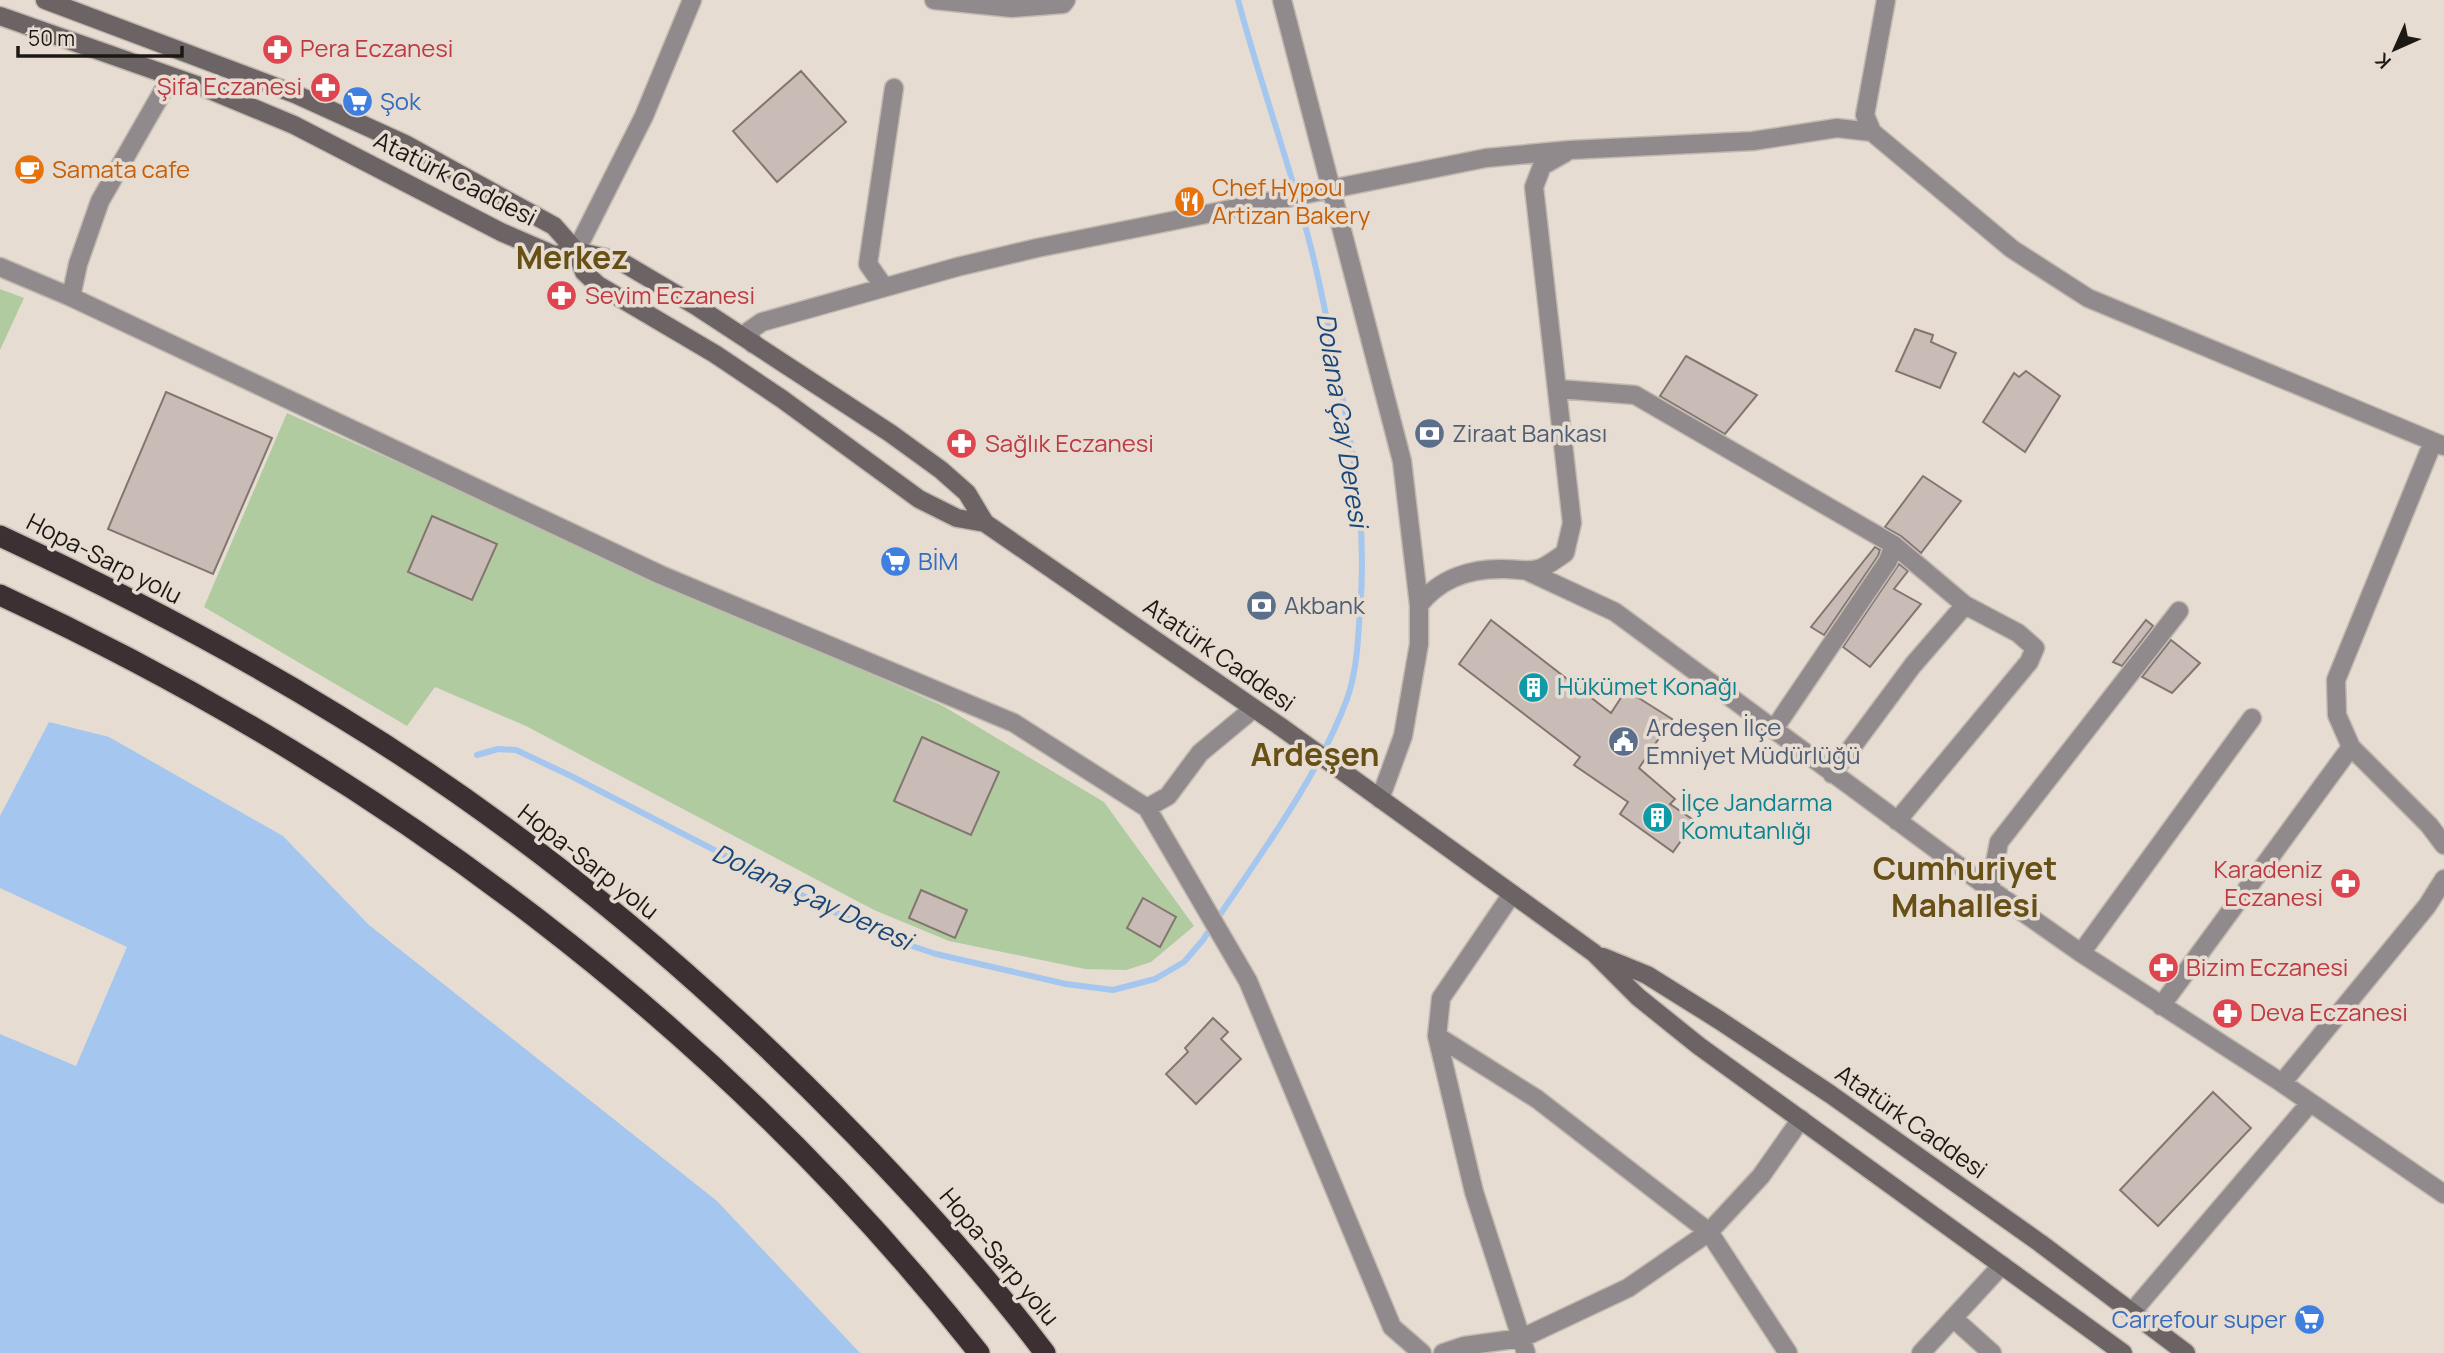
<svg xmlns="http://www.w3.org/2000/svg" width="2444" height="1353" font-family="Manrope,sans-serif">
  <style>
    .green { fill: #b1cba0 }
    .water { fill: #a4c6ef }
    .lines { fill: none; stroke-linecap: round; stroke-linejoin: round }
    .stream { stroke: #a4c6ef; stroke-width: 6 }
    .building { fill: #c9bbb5; stroke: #837671; stroke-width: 2 }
    .street-casing { stroke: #c2b9b0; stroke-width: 21 }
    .secondary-casing { stroke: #c2b9b0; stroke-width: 21 }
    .highway-casing { stroke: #c2b9b0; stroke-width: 24 }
    .street { stroke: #918a8c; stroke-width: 18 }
    .secondary { stroke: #6c6364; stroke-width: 18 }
    .highway { stroke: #3c3032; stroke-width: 21 }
    .labels { text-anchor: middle; stroke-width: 7; stroke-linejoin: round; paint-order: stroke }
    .health-label { font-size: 24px; fill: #be3a42; stroke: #e6dcd2; text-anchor: start }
    .shop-label { font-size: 24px; fill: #366cbe; stroke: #e6dcd2; text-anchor: start }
    .food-label { font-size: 24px; fill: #c56008; stroke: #e6dcd2; text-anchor: start }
    .street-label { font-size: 24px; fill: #1c1915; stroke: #e6dcd2 }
    .service-label { font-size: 24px; fill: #4e5e75; stroke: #e6dcd2; text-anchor: start }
    .culture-label { font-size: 24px; fill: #0d838f; stroke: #e6dcd2; text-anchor: start }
    .water-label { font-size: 26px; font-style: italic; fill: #174678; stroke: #e6dcd2 }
    .district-label { font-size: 32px; font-weight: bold; fill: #675016; stroke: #e6dcd2 }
  </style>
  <rect width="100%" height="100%" fill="#e6dcd2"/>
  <!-- green -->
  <path class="green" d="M0 289 24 298 0 350Z
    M287 413 943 706 1104 802 1194 926 1151 962 1126 970 1085 969 949 941 874 910 526 726 435 687 407 726 204 607Z"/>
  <!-- water -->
  <path class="water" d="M49 722 109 737 283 836 369 925 717 1201 860 1353H0V1034L76 1066 127 947 0 888V816Z"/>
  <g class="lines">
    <!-- stream -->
    <path class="stream" d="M477 755 498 749 516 750 571 776 850 920 903 943 936 954 1066 984 1113 990 1155 979 1184 962 1203 940C1251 867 1317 781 1347 699 1357 671 1358 640 1360 610 1367 529 1355 463 1340 384 1330 337 1322 290 1310 244 1289 162 1260 82 1238 0"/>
  </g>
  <!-- building -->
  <path class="building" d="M801 71 846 122 777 182 733 131Z
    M1915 329 1933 335 1931 342 1956 353 1940 388 1896 371Z
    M1686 356 1757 395 1725 434 1660 396Z
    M2026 371 2060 396 2025 452 1983 422 2014 373 2019 377Z
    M166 392 272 438 213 574 108 529Z
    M1923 476 1961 501 1921 553 1901 536 1885 527Z
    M432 516 497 544 472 600 408 572Z
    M1875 547 1880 550 1878 556 1824 635 1811 627Z
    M1899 564 1908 571 1894 589 1921 604 1870 667 1843 647Z
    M1491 620 1611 713 1626 690 1672 719 1639 768 1675 799 1670 804 1695 821 1673 852 1620 814 1628 802 1574 765 1580 757 1459 664Z
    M2146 620 2153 626 2122 666 2113 662Z
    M2171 640 2200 663 2172 693 2142 677Z
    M922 737 999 772 971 835 894 801Z
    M921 890 967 910 955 938 909 918Z
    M1143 898 1176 917 1160 947 1127 928Z
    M1213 1018 1228 1032 1221 1039 1241 1059 1196 1104 1166 1074 1188 1052 1185 1048Z
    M2213 1092 2251 1128 2158 1226 2120 1190Z"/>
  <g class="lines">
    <defs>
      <path id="street" d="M934 0 1012 8 1063 4 1066 0
        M1282 0 1402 461 1419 605V644L1403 736 1380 799
        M1886 0 1865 115 1872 132 2012 249 2088 298 2444 446
        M576 251 644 116 692 0
        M0 267 71 297 661 575 1014 723 1147 808 1168 796 1200 753 1253 709
        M884 287 868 264 894 88
        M71 297 78 264 100 201 171 77
        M753 344 749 331 762 322 957 267 1037 248 1486 158 1570 150 1753 141 1837 128 1872 132
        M1559 389 1635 395 1894 545 1965 605 2018 633 2035 648 2029 662 1897 821
        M2433 442 2336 680 2337 715 2351 747 2429 825 2444 845
        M1527 571 1615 612 1990 889 2081 953 2282 1083 2427 906 2444 879
        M1419 605C1440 578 1472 568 1505 569 1516 569 1527 572 1538 569 1547 567 1557 558 1565 553L1572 523 1534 187 1542 166 1565 153
        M1774 729 1888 561 1894 545
        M1832 774 1913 665 1965 605
        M1147 808 1248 981 1392 1327 1422 1353
        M1990 889 1999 842 2179 611
        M1512 894 1441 998 1437 1036 1474 1192 1526 1353
        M2081 953 2252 718
        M2161 1006 2351 747
        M1437 1036 1537 1099 1709 1232 1788 1353
        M2282 1083 2444 1194
        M2132 1312 2310 1103
        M1953 1318 1992 1353
        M1443 1353 1464 1346 1522 1338 1628 1288 1709 1232 1761 1176 1801 1119
        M1921 1353 2002 1265"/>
      <path id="secondary" d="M45 0 295 94 405 144 554 226 576 251 620 261 696 306 890 433 941 470 967 493 985 523 1281 727 1594 953 1638 997 1699 1046 2123 1353
        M0 16 205 88 294 125 501 232 554 255 576 251 584 272 598 285 715 354 782 399 919 499 957 518 985 523
        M1603 957 1647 975 1719 1020 1830 1094 2040 1243 2186 1353"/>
      <path id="highway" d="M0 536C116 590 230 649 339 716 528 831 701 976 855 1135 922 1204 987 1276 1045 1353
        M0 595C378 770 721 1025 979 1353"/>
    </defs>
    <!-- street casing -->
    <use href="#street" class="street-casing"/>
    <!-- secondary casing -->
    <use href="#secondary" class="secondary-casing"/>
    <!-- highway casing -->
    <use href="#highway" class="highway-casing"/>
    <!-- street -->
    <use href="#street" class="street"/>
    <!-- secondary -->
    <use href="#secondary" class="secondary"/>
    <!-- highway -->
    <use href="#highway" class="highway"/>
  </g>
  <!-- icons -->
  <defs>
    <symbol id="pharmacy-disc" viewBox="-11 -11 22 22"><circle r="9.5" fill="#e0444e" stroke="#e6dcd2"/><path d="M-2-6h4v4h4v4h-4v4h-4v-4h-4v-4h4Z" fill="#fff"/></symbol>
    <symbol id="supermarket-disc" viewBox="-11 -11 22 22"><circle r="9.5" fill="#3f7fe0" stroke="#e6dcd2"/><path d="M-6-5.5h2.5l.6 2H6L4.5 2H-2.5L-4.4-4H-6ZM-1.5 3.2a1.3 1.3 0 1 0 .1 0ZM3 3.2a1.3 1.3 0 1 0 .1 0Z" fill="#fff"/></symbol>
    <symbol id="cafe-disc" viewBox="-11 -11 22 22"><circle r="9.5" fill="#e8710a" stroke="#e6dcd2"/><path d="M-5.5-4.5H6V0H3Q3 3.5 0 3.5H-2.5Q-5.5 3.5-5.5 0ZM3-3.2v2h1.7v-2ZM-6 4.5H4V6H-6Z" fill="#fff"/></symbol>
    <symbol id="restaurant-disc" viewBox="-11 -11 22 22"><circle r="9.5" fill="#e8710a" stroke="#e6dcd2"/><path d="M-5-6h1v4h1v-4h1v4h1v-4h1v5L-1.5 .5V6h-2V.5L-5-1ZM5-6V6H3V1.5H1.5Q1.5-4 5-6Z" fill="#fff"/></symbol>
    <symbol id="bank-disc" viewBox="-11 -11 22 22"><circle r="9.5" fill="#5c6f8a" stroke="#e6dcd2"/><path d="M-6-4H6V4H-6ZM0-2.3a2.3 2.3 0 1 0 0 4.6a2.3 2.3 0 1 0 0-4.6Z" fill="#fff"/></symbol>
    <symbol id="building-disc" viewBox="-11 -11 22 22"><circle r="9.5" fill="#0f9aa8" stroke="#e6dcd2"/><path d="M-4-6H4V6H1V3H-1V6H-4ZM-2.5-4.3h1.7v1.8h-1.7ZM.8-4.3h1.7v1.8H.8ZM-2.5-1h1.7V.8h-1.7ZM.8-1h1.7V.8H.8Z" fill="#fff"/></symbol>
    <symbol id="civic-disc" viewBox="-11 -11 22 22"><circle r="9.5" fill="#5c6f8a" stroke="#e6dcd2"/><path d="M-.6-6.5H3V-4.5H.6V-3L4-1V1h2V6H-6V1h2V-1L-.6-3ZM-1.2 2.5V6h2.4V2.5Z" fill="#fff"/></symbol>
  </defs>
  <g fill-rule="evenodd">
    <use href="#pharmacy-disc" x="260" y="32" width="35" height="35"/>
    <use href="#pharmacy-disc" x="308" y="70" width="35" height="35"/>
    <use href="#supermarket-disc" x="340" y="84" width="35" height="35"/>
    <use href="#cafe-disc" x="12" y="152" width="35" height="35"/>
    <use href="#restaurant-disc" x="1172" y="184" width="35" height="35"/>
    <use href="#pharmacy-disc" x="544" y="278" width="35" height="35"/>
    <use href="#bank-disc" x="1412" y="416" width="35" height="35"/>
    <use href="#pharmacy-disc" x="944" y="426" width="35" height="35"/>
    <use href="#supermarket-disc" x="878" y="544" width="35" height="35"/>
    <use href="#bank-disc" x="1244" y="588" width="35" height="35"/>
    <use href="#building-disc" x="1516" y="670" width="35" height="35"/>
    <use href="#civic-disc" x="1606" y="724" width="35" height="35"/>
    <use href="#building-disc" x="1640" y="800" width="35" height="35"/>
    <use href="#pharmacy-disc" x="2328" y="866" width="35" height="35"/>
    <use href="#pharmacy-disc" x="2146" y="950" width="35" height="35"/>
    <use href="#pharmacy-disc" x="2210" y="996" width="35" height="35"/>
    <use href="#supermarket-disc" x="2292" y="1302" width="35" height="35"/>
  </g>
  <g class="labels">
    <!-- health labels -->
    <g class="health-label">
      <text x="300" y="57">Pera Eczanesi</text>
      <text x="302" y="95" text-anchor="end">Şifa Eczanesi</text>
      <text x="585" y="304">Sevim Eczanesi</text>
      <text x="985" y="452">Sağlık Eczanesi</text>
      <text x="2323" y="878" text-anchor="end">Karadeniz<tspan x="2323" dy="28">Eczanesi</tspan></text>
      <text x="2186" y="976">Bizim Eczanesi</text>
      <text x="2250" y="1021">Deva Eczanesi</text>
    </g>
    <!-- shop labels -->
    <g class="shop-label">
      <text x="380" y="110">Şok</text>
      <text x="918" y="570">BİM</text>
      <text x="2287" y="1328" text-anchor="end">Carrefour super</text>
    </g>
    <!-- food labels -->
    <g class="food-label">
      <text x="52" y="178">Samata cafe</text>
      <text x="1212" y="196">Chef Hypou<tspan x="1212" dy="28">Artizan Bakery</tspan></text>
    </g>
    <!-- street labels -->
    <g class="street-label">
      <text transform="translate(455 179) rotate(27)" y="8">Atatürk Caddesi</text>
      <text transform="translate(104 559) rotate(27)" y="8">Hopa-Sarp yolu</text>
      <text transform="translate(1219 655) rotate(35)" y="8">Atatürk Caddesi</text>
      <text transform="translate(588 862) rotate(38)" y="8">Hopa-Sarp yolu</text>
      <text transform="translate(1911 1122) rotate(35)" y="8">Atatürk Caddesi</text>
      <text transform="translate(999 1257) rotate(50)" y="8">Hopa-Sarp yolu</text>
    </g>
    <!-- service labels -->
    <g class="service-label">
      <text x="1452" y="442">Ziraat Bankası</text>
      <text x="1284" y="614">Akbank</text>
      <text x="1646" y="736">Ardeşen İlçe<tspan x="1646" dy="28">Emniyet Müdürlüğü</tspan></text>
    </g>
    <!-- culture labels -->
    <g class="culture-label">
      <text x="1557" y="695">Hükümet Konağı</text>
      <text x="1681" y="811">İlçe Jandarma<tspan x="1681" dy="28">Komutanlığı</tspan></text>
    </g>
    <!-- water labels -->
    <g class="water-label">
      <text transform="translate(1342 420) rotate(81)" y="9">Dolana Çay Deresi</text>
      <text transform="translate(812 897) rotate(25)" y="9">Dolana Çay Deresi</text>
    </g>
    <!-- district labels -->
    <g class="district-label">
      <text x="572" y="269">Merkez</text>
      <text x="1315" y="766">Ardeşen</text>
      <text x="1965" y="880">Cumhuriyet<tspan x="1965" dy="37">Mahallesi</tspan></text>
    </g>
  </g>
  <!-- north arrow -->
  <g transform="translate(2395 49) rotate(225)" stroke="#e6dcd2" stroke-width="5" paint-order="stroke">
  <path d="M0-5L12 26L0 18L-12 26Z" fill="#1c1915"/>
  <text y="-10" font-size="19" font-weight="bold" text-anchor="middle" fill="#1c1915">K</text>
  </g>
  <!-- scale -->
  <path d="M18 46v10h164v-10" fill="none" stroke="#1c1915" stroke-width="3.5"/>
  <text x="28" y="46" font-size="21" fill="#1c1915" stroke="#e6dcd2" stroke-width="5" paint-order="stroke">50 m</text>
</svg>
